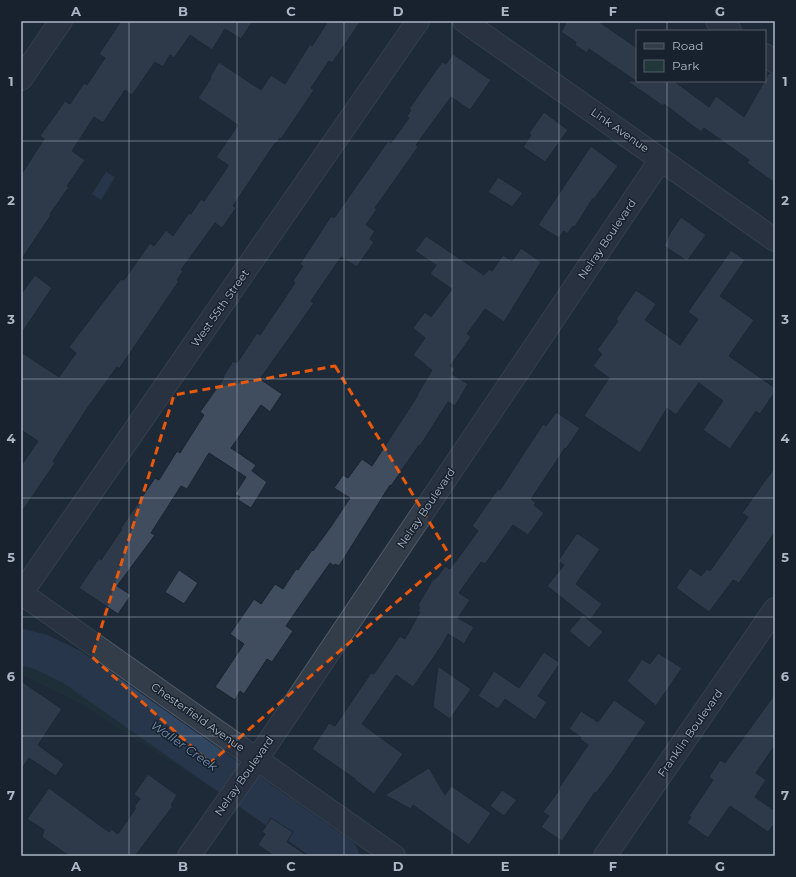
<svg xmlns="http://www.w3.org/2000/svg" width="796" height="877" font-family="Montserrat,sans-serif">
  <style>
    .green { fill: #21373a }
    .water { fill: #314661 }
    .lines { fill: none; stroke-linecap: round; stroke-linejoin: round }
    .river { stroke: #314661; stroke-width: 36 }
    .building { fill: #404d5e; stroke: #1a2330 }
    .minor-casing { stroke: #505a67; stroke-width: 24 }
    .minor { stroke: #333c49; stroke-width: 22 }
    .marked { fill: none; stroke: #e8590c; stroke-width: 3; stroke-dasharray: 8 5; stroke-linejoin: round }
    .grid { fill: none; stroke: #adb7c6; stroke-width: 1; stroke-opacity: 0.55 }
    .labels { text-anchor: middle; stroke-width: 3; stroke-linejoin: round; paint-order: stroke }
    .street-label { font-size: 11px; fill: #adb7c6; stroke: #18212e }
    .water-label { font-size: 12px; font-style: italic; fill: #738eb0; stroke: #18212e }
    .neatline { fill: none; stroke: #adb7c6; stroke-width: 1.5 }
    .grid-label { font-size: 13px; text-anchor: middle; font-weight: bold; fill: #adb7c6 }
  </style>
  <rect width="100%" height="100%" fill="#1f2a39"/>
  <!-- green -->
  <path class="green" d="M21 632 51 638 228 761 210 787 80 703 21 674Z"/>
  <!-- water -->
  <path class="water" d="M106 172 115 177 101 200 92 194Z"/>
  <g class="lines">
    <!-- river -->
    <path class="river" d="M21 647 41 652 72 667 341 856"/>
  </g>
  <!-- building -->
  <path class="building" d="M121 21H253L241 39 225 29 212 50 190 35 174 58 170 55 163 67 155 62 132 95 125 90 103 123 94 117 72 151 85 160 67 186 69 187 50 214 51 215 21 260V175L44 139 40 136 65 101 70 104 84 83 87 85 105 58 99 54Z
    M328 21H361L332 63 329 61 311 88 314 90 281 139 280 138 276 144 275 143 233 206 236 208 222 228 215 223 181 270 183 271 177 280 179 281 119 369 117 367 88 407 53 461 55 463 21 513V466L38 441 21 430V352L59 377 76 353 69 347 88 322 121 279 124 280 150 243 154 246 166 230 173 236 189 213 191 214 201 199 204 201 225 171 228 165 216 157 238 125 198 98 211 78 210 77 219 62 261 90 271 75 285 84 310 44 312 46Z
    M567 21H598L637 48V81H674L709 107 716 96 744 117 769 73 775 74V183L747 163 749 160 704 128 701 132 664 104 663 106 627 81H636L589 49 587 53 575 45 576 42 561 32Z
    M453 54 491 80 470 110 451 97 416 145 418 147 375 208 377 209 366 225 375 231 370 239 374 242 357 267 341 257 311 301 314 303 260 379 282 394 270 412 261 405 231 448 256 465 252 471 267 482 251 508 238 500 240 497 235 494 246 477 209 453 187 489 181 486 151 533 155 535 117 586 131 595 118 614 79 588 99 558 101 560 122 529 121 528 155 478 159 480 177 451 180 453 204 415 200 412 224 378 223 377 233 361 237 363 257 333 260 335 266 326 295 283 293 281 303 266 300 264 331 216 334 218 388 141 391 143 409 118 407 116 411 110 409 109 442 62 446 64Z
    M544 112 568 130 545 162 523 147 531 135 529 133Z
    M591 146 618 166 594 199 593 198 574 228 573 226 567 234 564 231 559 238 538 225Z
    M498 177 523 193 512 207 488 192Z
    M681 217 706 235 687 261 664 246 670 234V233Z
    M426 236 484 275 489 269 492 271 503 255 512 261 521 248 541 262 504 322 485 309 467 334 471 337 450 366 455 369 452 374 468 384 455 406 448 402 420 446 419 445 391 486 390 485 339 566 335 564 334 566 330 563 299 607 286 626 293 631 272 662 267 659 244 694 240 691 235 700 215 687 244 644 230 634 254 599 261 604 275 584 283 589 296 569 298 570 312 550 313 551 330 528 350 498 334 488 343 475 348 478 362 459 372 466 418 395H417L432 370 426 366V365L413 355 425 338 413 328 425 312 431 317 452 289 430 274 436 265 415 251Z
    M731 250 745 260 720 296 754 320 729 356 775 388V392L760 414 756 411 730 449 703 430 723 401 699 383 676 415 667 408 640 453 584 416 609 378 593 366 602 354 597 350 618 321 616 319 636 290 656 304 645 320 680 345 698 319 688 312Z
    M35 275 52 288 21 334V294Z
    M556 412 580 428 566 449 565 448 531 499 536 503 534 505 544 513 528 535 513 525 485 564 481 562 459 593 470 600 458 618 474 627 464 644 448 634 442 645 413 687 396 675 362 724 403 754 374 794 355 780V779L312 749 329 723 335 726 371 673 374 674 400 636 405 639 420 612 418 611 420 607 418 605 432 581 438 576 445 566 450 569 478 531 472 526 498 489 500 490 543 424 546 426Z
    M775 467V532L739 583 733 580 709 612 676 588 690 568 701 576 707 569 710 571 748 517 742 513Z
    M577 533 600 549 576 584 602 604 590 620 547 586 564 565 558 561Z
    M179 570 198 583 184 604 165 592Z
    M583 615 603 632 589 648 569 631Z
    M544 652 560 663 538 696 547 702 535 720 505 699 498 709 478 696 494 671 519 688Z
    M658 653 682 668 656 706 627 681 642 659 650 664Z
    M438 666 471 689 450 719 433 707Z
    M21 681 62 709 38 745 64 764 56 776 29 758 21 770Z
    M775 694V745L756 773 766 780 755 797 775 811V823L768 832 730 806 708 838 687 823 691 817 689 816 713 780 709 777 720 760 725 763Z
    M614 700 646 722 613 771 596 793 595 792 562 841 541 827 549 816 543 812 560 789 559 788 588 745 580 739 581 737 569 729 581 711 598 722Z
    M429 768 445 795 451 786 491 813 469 845 413 805 411 809 385 795Z
    M148 774 177 795 171 805 173 806 135 856H69L42 837 44 830 27 819 49 788 109 832 111 829 118 834 136 808 134 807 140 799 134 794Z
    M502 790 517 800 504 816 490 806Z
    M271 818 293 832 287 842 308 856H274L258 845 265 834 262 832Z"/>
  <g class="lines">
    <defs>
      <path id="minor" d="M464 21 775 240
        M717 21 730 31
        M765 55 775 62
        M21 79 61 21
        M21 593 394 856
        M21 594 418 21
        M189 856 257 759 661 159
        M605 856 775 609"/>
    </defs>
    <!-- minor casing -->
    <use href="#minor" class="minor-casing"/>
    <!-- minor -->
    <use href="#minor" class="minor"/>
  </g>
  <!-- marked area -->
  <path d="M0 0H796V877H0ZM335 366 450 556 210 763 92 657 174 395Z" fill="#1f2a39" fill-opacity=".55" fill-rule="evenodd"/>
  <path class="marked" d="M335 366 450 556 210 763 92 657 174 395Z"/>
  <!-- grid -->
  <path class="grid" d="M129 21V856M237 21V856M344 21V856M452 21V856M559 21V856M667 21V31M667 81V856M21 141H775M21 260H775M21 379H775M21 498H775M21 617H775M21 736H775"/>
  <g class="labels">
    <!-- street labels -->
    <g class="street-label">
      <text transform="translate(620 130) rotate(35)" y="4">Link Avenue</text>
      <text transform="translate(607 239) rotate(-56)" y="4">Nelray Boulevard</text>
      <text transform="translate(220 308) rotate(-55)" y="4">West 55th Street</text>
      <text transform="translate(426 508) rotate(-56)" y="4">Nelray Boulevard</text>
      <text transform="translate(198 717) rotate(35)" y="4">Chesterfield Avenue</text>
      <text transform="translate(690 733) rotate(-55)" y="4">Franklin Boulevard</text>
      <text transform="translate(244 776) rotate(-55)" y="4">Nelray Boulevard</text>
    </g>
    <!-- water labels -->
    <g class="water-label">
      <text transform="translate(184 746) rotate(35)" y="4">Waller Creek</text>
    </g>
  </g>
  <!-- border -->
  <rect width="796" height="877" fill="none" stroke="#18212e" stroke-width="44"/>
  <!-- legend -->
  <rect x="636" y="30" width="130" height="52" fill="#18212e" stroke="#545d6b"/>
  <rect x="644" y="43" width="20" height="6" fill="#333c49" stroke="#545d6b"/>
  <text x="672" y="50" font-size="12" fill="#adb7c6">Road</text>
  <rect x="644" y="60" width="20" height="12" fill="#21373a" stroke="#545d6b"/>
  <text x="672" y="70" font-size="12" fill="#adb7c6">Park</text>
  <rect x="22" y="22" width="752" height="833" class="neatline"/>
  <g class="grid-label">
    <text x="76" y="16">A</text>
    <text x="183" y="16">B</text>
    <text x="291" y="16">C</text>
    <text x="398" y="16">D</text>
    <text x="505" y="16">E</text>
    <text x="613" y="16">F</text>
    <text x="720" y="16">G</text>
    <text x="11" y="86">1</text>
    <text x="785" y="86">1</text>
    <text x="11" y="205">2</text>
    <text x="785" y="205">2</text>
    <text x="11" y="324">3</text>
    <text x="785" y="324">3</text>
    <text x="11" y="443">4</text>
    <text x="785" y="443">4</text>
    <text x="11" y="562">5</text>
    <text x="785" y="562">5</text>
    <text x="11" y="681">6</text>
    <text x="785" y="681">6</text>
    <text x="11" y="800">7</text>
    <text x="785" y="800">7</text>
    <text x="76" y="871">A</text>
    <text x="183" y="871">B</text>
    <text x="291" y="871">C</text>
    <text x="398" y="871">D</text>
    <text x="505" y="871">E</text>
    <text x="613" y="871">F</text>
    <text x="720" y="871">G</text>
  </g>
</svg>
